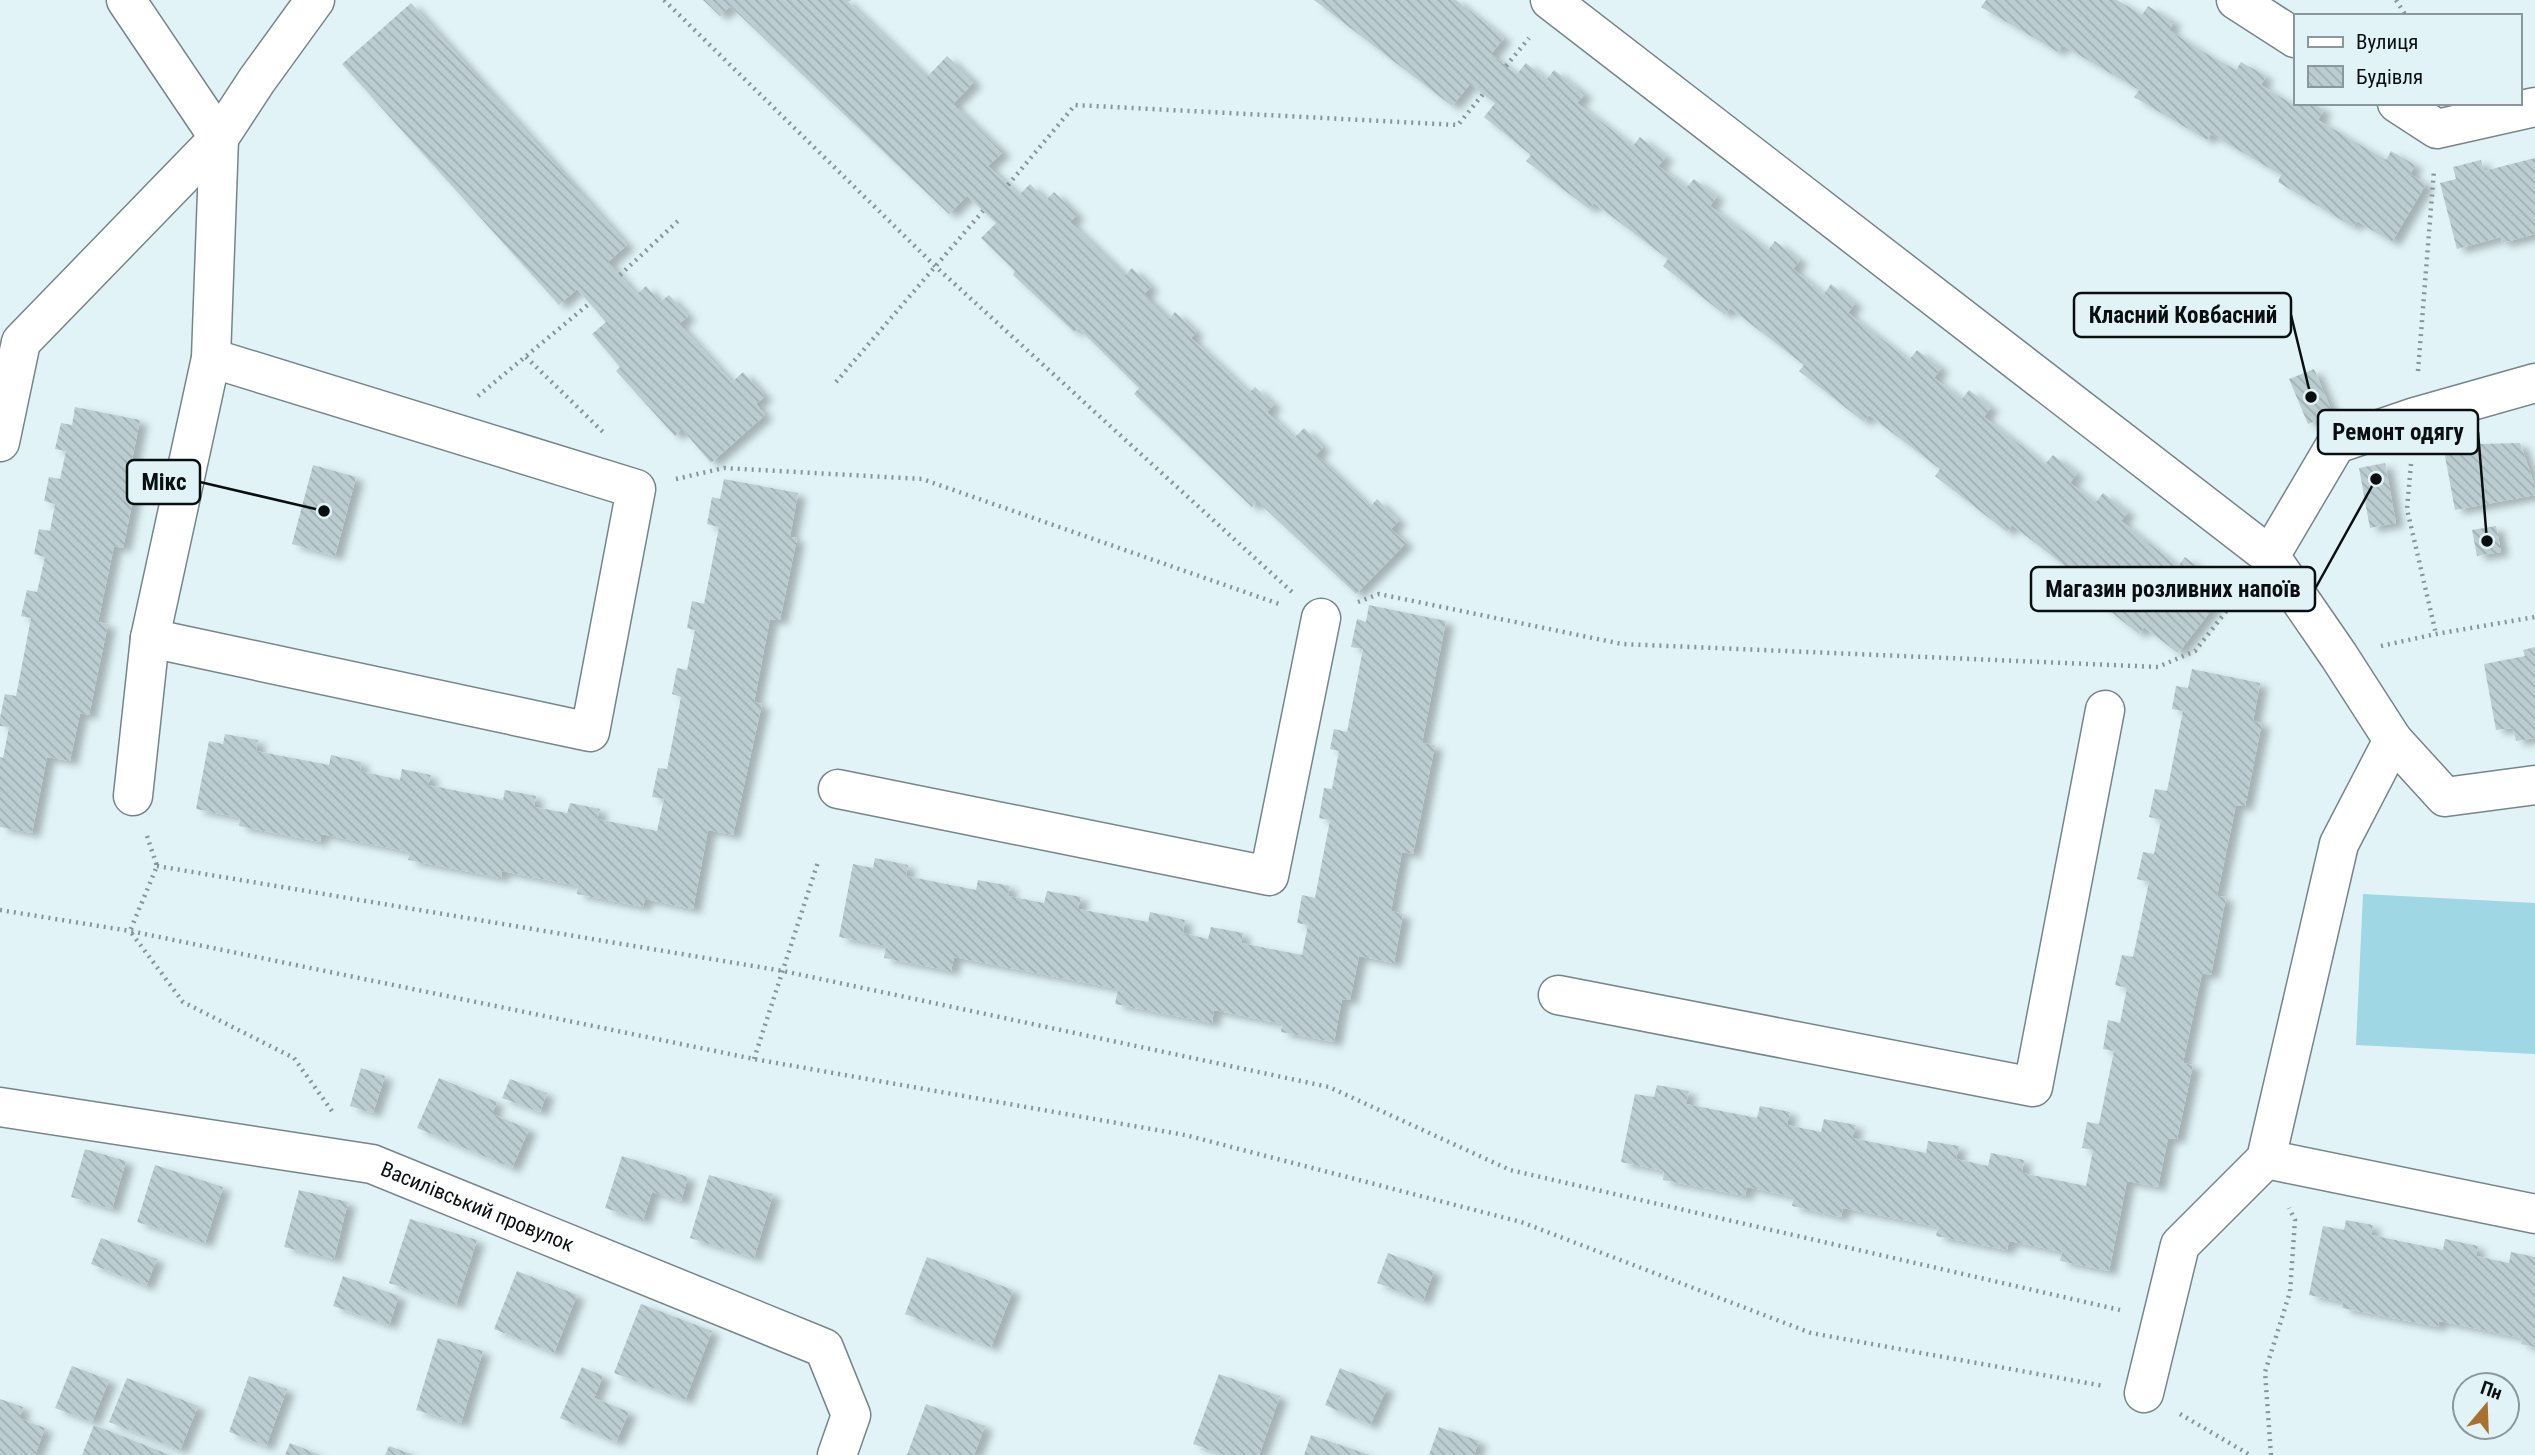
<svg xmlns="http://www.w3.org/2000/svg" width="2535" height="1455" font-family="'Roboto Condensed',sans-serif">
  <style>
    .pitch { fill: #9fd7e5 }
    .building { fill: url(#building-back-hatch); filter: url(#shadow) }
    .lines { fill: none; stroke-linecap: round; stroke-linejoin: round }
    .minor-casing { stroke: #768589; stroke-width: 41 }
    .path { stroke: #889598; stroke-width: 4.5; stroke-dasharray: 2 5; stroke-linecap: butt }
    .minor { stroke: #fff; stroke-width: 38 }
    .labels { text-anchor: middle; stroke-width: 7; stroke-linejoin: round; paint-order: stroke }
    .street-label { font-size: 21px; fill: #090f10; stroke: #e1f3f7 }
    .leader { fill: none; stroke: #090f10; stroke-width: 2.5 }
    .callout-dot { fill: #090f10; stroke: #e1f3f7; stroke-width: 2.5 }
    .callout { fill: #e1f3f7; stroke: #090f10; stroke-width: 2.5 }
    .callout-label { font-size: 23px; text-anchor: middle; font-weight: bold; fill: #090f10 }
  </style>
  <defs>
    <pattern id="building-back-hatch" width="6" height="6" patternUnits="userSpaceOnUse" patternTransform="scale(1.75)"><rect width="6" height="6" fill="#bccdd2"/><path d="M-1 5l2 2M0 0l6 6M5-1l2 2" fill="none" stroke="#a0afb3"/></pattern>
    <filter id="shadow"><feDropShadow dx="8" dy="4.5" stdDeviation="3.5" flood-color="#0004"/></filter>
  </defs>
  <rect width="100%" height="100%" fill="#e1f3f7"/>
  <!-- pitch -->
  <path class="pitch" d="M2363 894 2535 903V1054L2356 1045Z"/>
  <!-- building -->
  <path class="building" d="M703 0H851L848 2 927 77 947 56 974 82 953 104 1003 152 988 166 1019 195 1030 184 1046 200 1054 192 1077 215 1070 222 1125 275 1132 268 1151 287 1144 294 1169 319 1175 312 1196 332 1191 338 1249 393 1255 387 1274 405 1267 412 1294 438 1304 428 1323 447 1316 455 1370 507 1377 499 1399 521 1391 529 1406 543 1356 594 1257 501 1252 507 1134 394 1139 388 1078 328 1074 332 1013 275 1015 271 981 238 996 223 967 196 949 214 730 6 720 16Z
    M1314 0H1456L1504 38 1491 54 1506 66 1517 74 1526 63 1547 79 1554 70 1585 94 1577 103 1633 146 1640 137 1666 157 1658 166 1687 187 1694 179 1717 196 1710 206 1768 250 1775 241 1800 260 1793 269 1824 294 1831 284 1855 303 1848 313 1909 360 1917 350 1941 368 1934 378 1962 399 1969 390 1991 407 1984 417 2045 464 2053 455 2077 473 2070 483 2096 502 2103 493 2128 512 2121 521 2178 566 2185 557 2211 577 2204 586 2220 599 2178 653 2144 627 2139 634 2069 579 2074 573 2012 525 2007 532 1935 476 1940 469 1869 415 1864 422 1799 371 1804 365 1730 308 1725 315 1663 266 1668 259 1594 203 1589 209 1526 161 1531 155 1484 117 1495 103 1483 94 1470 84 1452 106Z
    M1986 0H2117L2142 15 2148 6 2174 22 2169 30 2205 53 2236 70 2241 62 2266 76 2261 85 2292 104 2295 100V103H2312L2324 110 2318 120 2386 160 2391 151 2415 165 2410 174 2426 184 2392 242 2357 221 2353 227 2278 182 2281 175 2211 134 2207 140 2134 97 2139 90 2062 45 2058 52 1981 7Z
    M411 3 627 245 608 262 628 285 637 294 646 286 660 302 669 295 688 316 679 324 732 382 743 372 765 396 756 404 765 415 711 463 682 429 675 436 616 371 620 367 592 334 606 322 577 289 559 305 342 64Z
    M2535 158V234L2502 243 2501 237 2457 249 2440 183 2456 179 2453 167 2481 160 2484 171Z
    M2314 369 2333 414 2308 424 2289 379Z
    M75 407 140 420 132 460 141 461 123 548 114 546 98 622 108 624 89 715 80 713 70 761 47 757 32 833 0 827V757L3 758 9 727 0 726V718L5 694 16 696 31 618 21 616 27 590 37 592 45 557 34 554 39 529 50 531 55 504 44 501 49 477 60 479 66 451 55 449 61 423 72 425Z
    M2520 443 2535 486V495L2455 510 2443 445Z
    M2385 463 2396 523 2370 528 2359 468Z
    M313 465 356 477 335 556 292 544Z
    M724 479 798 493 790 537 797 538 780 620 770 619 754 702 762 704 733 835 708 830 693 909 645 899 643 907 577 894 578 886 502 871 501 878 408 860 410 852 321 834 320 842 239 826 240 818 196 809 209 741 223 744 225 734 258 740 256 751 329 765 331 755 361 762 360 771 400 780 402 769 431 775 428 785 503 800 505 790 536 796 534 807 567 813 570 803 600 809 597 819 657 831 664 799 652 797 658 768 667 769 681 697 672 694 677 668 687 670 695 630 687 628 692 601 704 604 719 527 707 524 712 497 720 499Z
    M2496 526 2501 552 2477 556 2472 530Z
    M1369 605 1446 621 1422 743 1435 745 1413 854 1402 852 1391 911 1403 914 1394 963 1359 956 1350 1000 1342 999 1334 1042 1281 1032 1282 1024 1214 1010 1212 1023 1115 1004 1118 989 954 957 951 971 884 958 886 946 839 937 853 864 873 868 875 858 908 865 906 876 976 890 978 880 1010 886 1008 896 1044 903 1047 891 1081 897 1078 909 1148 922 1150 912 1185 920 1183 933 1208 939 1211 927 1243 933 1241 943 1302 955 1308 925 1297 923 1302 895 1315 898 1330 820 1319 818 1324 788 1332 789 1339 751 1330 749 1334 729 1347 732 1363 649 1351 647 1357 619 1366 622Z
    M2535 647V738L2516 741 2513 728 2496 730 2484 664 2525 656 2523 650Z
    M2192 669 2260 683 2253 721 2262 723 2245 806 2236 805 2217 896 2226 897 2211 975 2202 973 2183 1063 2193 1065 2177 1139 2168 1138 2158 1187 2127 1181 2109 1271 2060 1261 2062 1252 2009 1241 2007 1250 1936 1236 1938 1227 1843 1208 1841 1217 1792 1206 1794 1197 1747 1187 1745 1196 1663 1180 1664 1171 1621 1162 1635 1094 1654 1097 1657 1085 1689 1091 1686 1104 1757 1118 1760 1106 1790 1112 1787 1125 1821 1132 1824 1119 1856 1125 1852 1138 1926 1153 1928 1141 1959 1146 1956 1159 1988 1166 1991 1153 2024 1160 2022 1173 2086 1186 2093 1150 2082 1148 2087 1122 2099 1124 2114 1051 2103 1049 2108 1020 2120 1023 2127 988 2115 985 2122 955 2133 957 2149 882 2137 879 2143 852 2154 854 2161 820 2149 817 2155 789 2167 791 2183 711 2172 709 2176 686 2188 688Z
    M361 1068 385 1076 373 1113 350 1106Z
    M439 1078 497 1102 492 1114 529 1129 512 1168 417 1128Z
    M510 1079 547 1093 540 1112 502 1098Z
    M85 1149 126 1161 112 1209 71 1197Z
    M622 1156 688 1177 681 1201 652 1192 643 1220 605 1208Z
    M155 1165 223 1187 205 1243 137 1222Z
    M709 1175 773 1194 754 1258 690 1238Z
    M299 1190 348 1202 334 1259 284 1247Z
    M410 1219 477 1240 456 1305 389 1283Z
    M2346 1220 2373 1225 2371 1235 2443 1250 2445 1239 2478 1246 2476 1256 2509 1263 2511 1252 2535 1257V1347L2521 1344 2522 1338 2439 1321 2438 1327 2342 1308 2343 1302 2309 1295 2323 1226 2344 1230Z
    M101 1238 157 1259 146 1286 91 1264Z
    M1388 1253 1434 1271 1423 1301 1377 1283Z
    M927 1257 1013 1290 991 1347 905 1314Z
    M517 1271 577 1295 554 1353 494 1329Z
    M343 1276 399 1296 389 1325 333 1306Z
    M641 1304 712 1331 685 1400 614 1373Z
    M438 1338 483 1351 461 1423 416 1410Z
    M72 1366 109 1380 92 1422 55 1408Z
    M582 1367 603 1376 594 1398 629 1412 616 1442 560 1418Z
    M1340 1368 1387 1388 1370 1425 1325 1405Z
    M1219 1374 1280 1396 1259 1455H1224L1193 1444Z
    M249 1376 287 1389 266 1446 229 1432Z
    M127 1378 198 1406 180 1450 109 1422Z
    M0 1399 23 1407 19 1418 45 1428 35 1455H0Z
    M926 1404 985 1426 974 1455H907Z
    M94 1425 170 1455H82Z
    M1439 1427 1479 1441 1474 1455H1429Z
    M1311 1435 1370 1455H1304Z
    M290 1443 320 1455H285Z
    M389 1446 414 1455H385Z"/>
  <g class="lines">
    <defs>
      <g id="minor">
        <path d="M126 0 219 138 211 358 150 638 133 796"/>
        <path d="M1550 0 2270 556"/>
        <path d="M2236 0 2295 38"/>
        <path d="M2397 103 2437 129 2535 107"/>
        <path d="M2535 383 2415 417 2336 444 2270 556 2339 656 2393 740 2445 797 2535 785"/>
        <path d="M0 442 21 342 219 138 257 80 315 0"/>
        <path d="M150 638 590 732 636 489 211 358"/>
        <path d="M838 789 1269 876 1321 618"/>
        <path d="M1558 995 2033 1087 2105 710"/>
        <path id="s1" d="M0 1107 372 1164 824 1348 851 1415 837 1455"/>
        <path d="M2266 1159 2535 1214"/>
        <path d="M2144 1393 2180 1245 2266 1159 2339 844 2393 740"/>
      </g>
    </defs>
    <!-- minor casing -->
    <use href="#minor" class="minor-casing"/>
    <!-- path -->
    <path class="path" d="M664 0 935 266 1292 592
      M2396 0 2406 16
      M1506 66 1529 38
      M1008 185 1075 105 1458 125 1483 94
      M620 275 680 219
      M526 357 603 432
      M2418 371 2434 170
      M836 382 983 211
      M478 396 590 303
      M2411 464 2407 509 2436 634
      M676 479 724 468 922 479 1282 605
      M1358 602 1379 594 1622 644 2158 667 2195 651 2243 590
      M2381 646 2436 634 2535 617
      M147 836 157 866 130 931 183 1002 294 1058 334 1114
      M157 866 783 971 1329 1087 1510 1170 2120 1310
      M0 910 130 931 754 1059 1185 1135 1521 1222 1811 1333 2104 1386
      M754 1059 818 862
      M2180 1414 2250 1455
      M2271 1455 2265 1372 2290 1292 2295 1220 2289 1208"/>
    <!-- minor -->
    <use href="#minor" class="minor"/>
  </g>
  <g class="labels">
    <!-- street labels -->
    <g class="street-label">
      <text dy="7" stroke="none"><textPath href="#s1" startOffset="490">Василівський провулок</textPath></text>
    </g>
  </g>
  <!-- callouts -->
  <path class="leader" d="M2311 397L2291 315M2487 541L2478 432M324 511L200 482M2376 479L2315 589"/>
  <g class="callout-dot">
    <circle cx="2311" cy="397" r="7"/>
    <circle cx="2487" cy="541" r="7"/>
    <circle cx="324" cy="511" r="7"/>
    <circle cx="2376" cy="479" r="7"/>
  </g>
  <g class="callout">
    <rect x="2074" y="293" width="217" height="44" rx="7"/>
    <rect x="2318" y="410" width="160" height="44" rx="7"/>
    <rect x="127" y="460" width="73" height="44" rx="7"/>
    <rect x="2031" y="567" width="284" height="44" rx="7"/>
  </g>
  <g class="callout-label">
    <text x="2183" y="323">Класний Ковбасний</text>
    <text x="2398" y="440">Ремонт одягу</text>
    <text x="164" y="490">Мікс</text>
    <text x="2173" y="597">Магазин розливних напоїв</text>
  </g>
  <!-- legend -->
  <rect x="2294" y="14" width="228" height="91" fill="#e1f3f7" stroke="#8b989b" stroke-width="2"/>
  <rect x="2308" y="37" width="35" height="10" fill="#ffffff" stroke="#8b989b" stroke-width="2"/>
  <text x="2356" y="49" font-size="21" fill="#090f10">Вулиця</text>
  <rect x="2308" y="66" width="35" height="21" fill="url(#building-back-hatch)" stroke="#8b989b" stroke-width="2"/>
  <text x="2356" y="84" font-size="21" fill="#090f10">Будівля</text>
  <!-- north arrow -->
  <g transform="translate(2486 1406) rotate(19)"><circle r="33" fill="#e1f3f7" stroke="#8b989b" stroke-width="2"/>
  <path d="M0-5L12 26L0 18L-12 26Z" fill="#aa7030"/>
  <text y="-10" font-size="19" font-weight="bold" text-anchor="middle" fill="#090f10">Пн</text>
  </g>
</svg>
